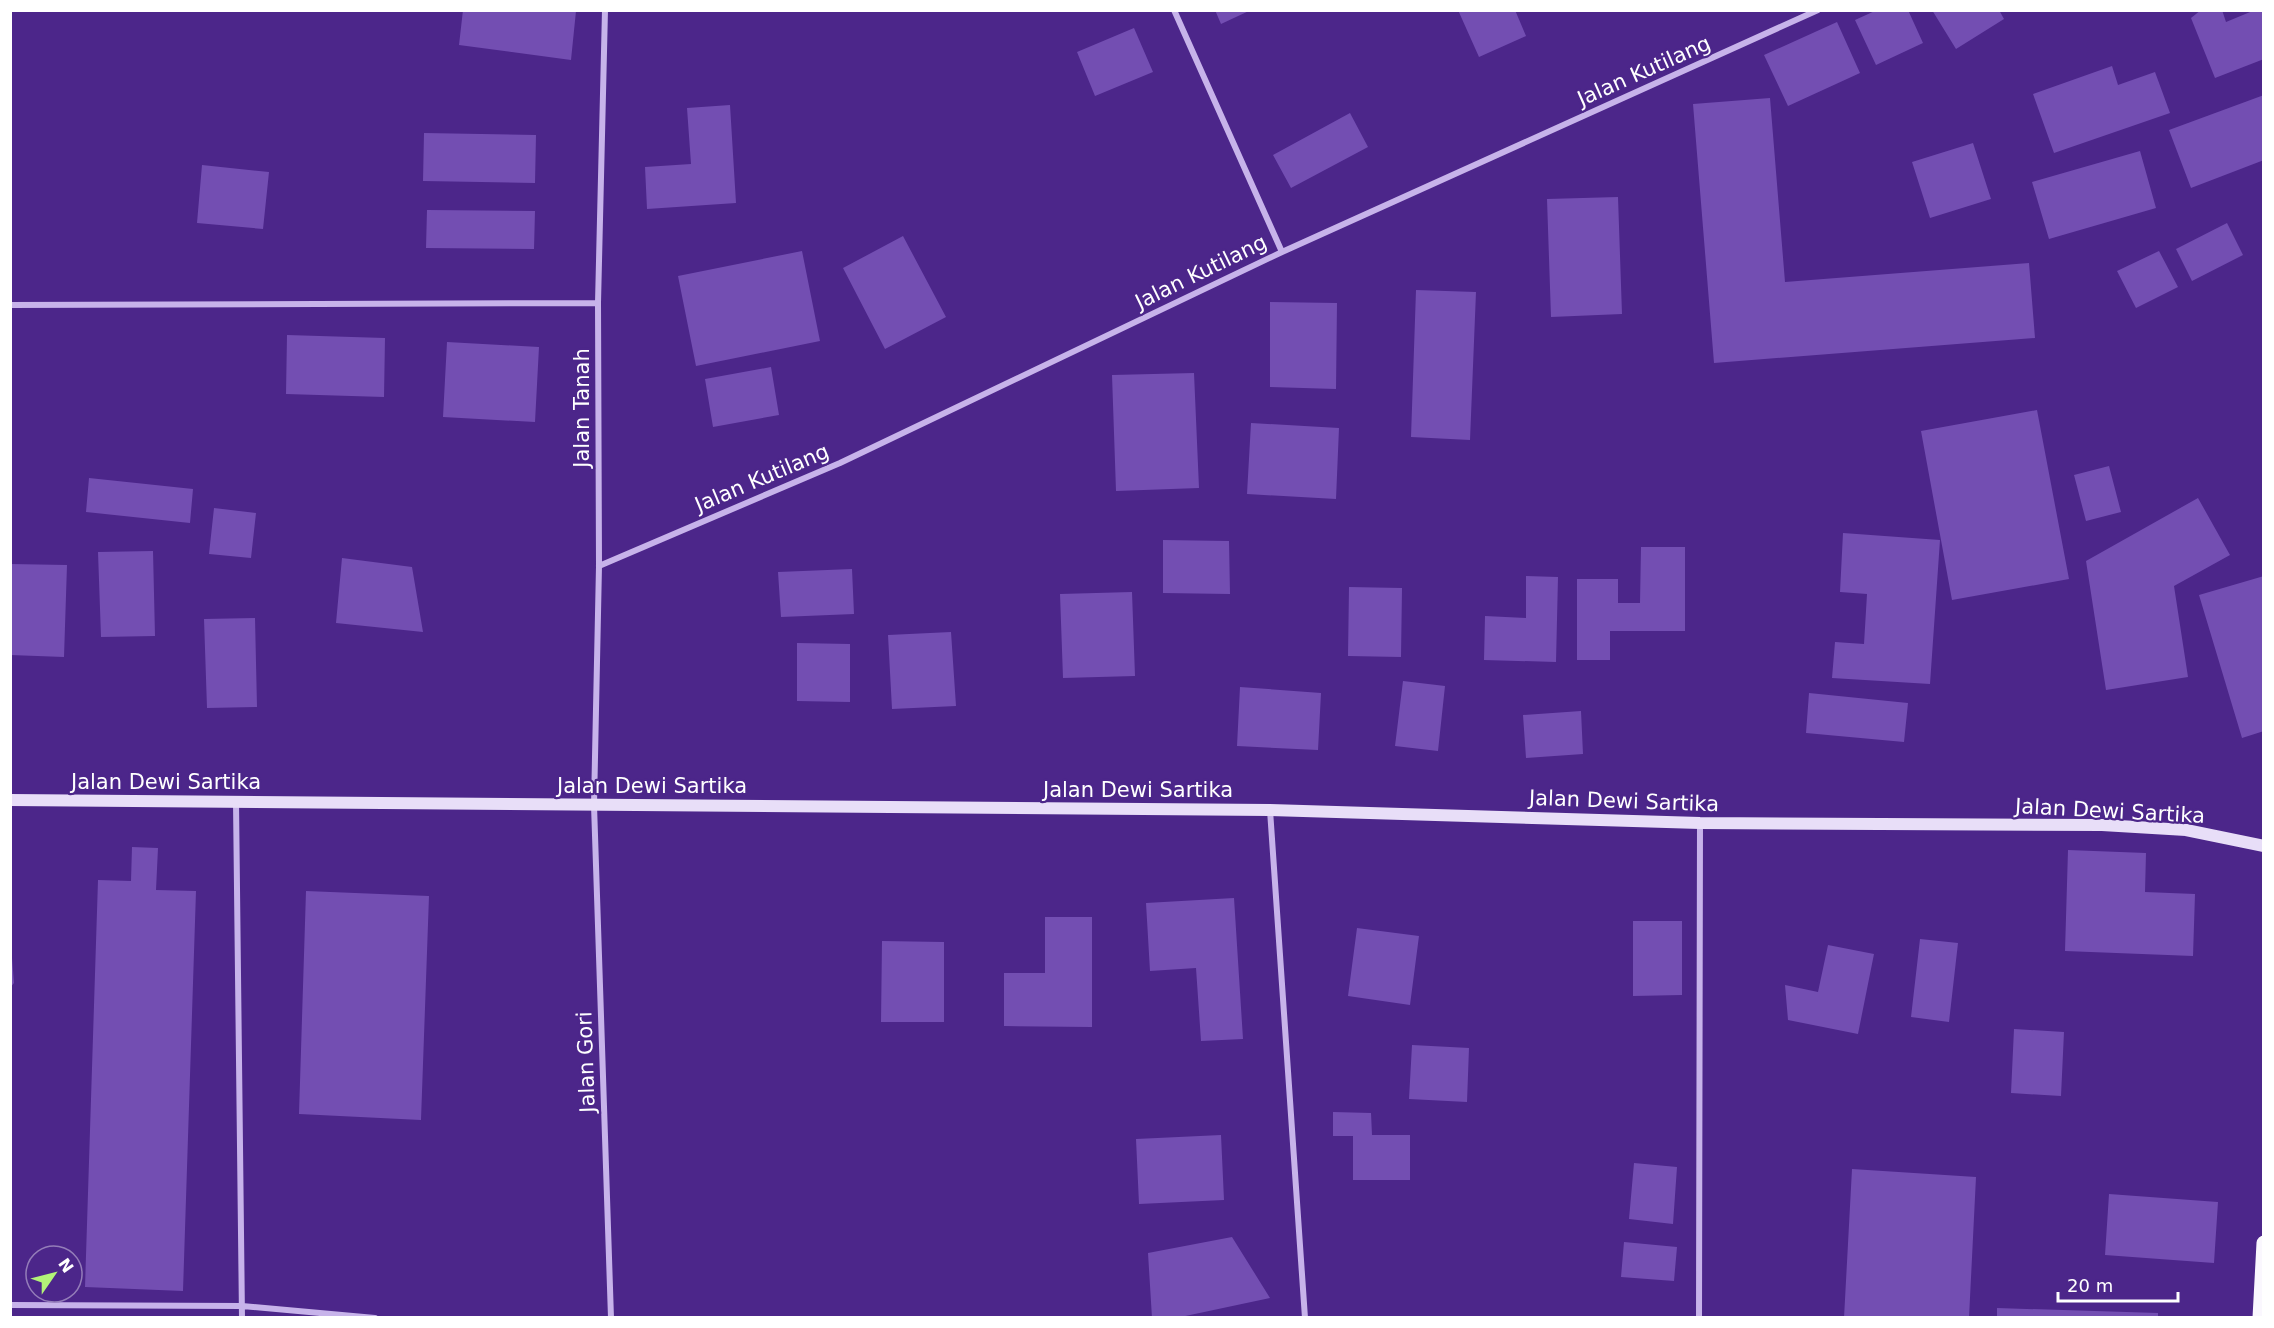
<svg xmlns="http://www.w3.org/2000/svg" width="2274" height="1328" font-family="'DejaVu Sans',sans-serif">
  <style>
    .building { fill: #734eb2 }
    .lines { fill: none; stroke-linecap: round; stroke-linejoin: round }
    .minor { stroke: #c7b3ea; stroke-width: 6 }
    .secondary { stroke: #e8def8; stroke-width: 12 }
    .primary { stroke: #faf7fe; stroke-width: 15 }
    .labels { text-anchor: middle; stroke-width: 4.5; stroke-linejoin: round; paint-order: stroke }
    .street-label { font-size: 21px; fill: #fff; stroke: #4c268a }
  </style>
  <rect width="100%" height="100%" fill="#4c268a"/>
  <!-- building -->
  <path class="building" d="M463 10 576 11 571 60 459 45Z
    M1215 10H1251L1221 24Z
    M1458 10H1515L1526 36 1479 57Z
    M1877 10H1908L1923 43 1876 65 1855 20Z
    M1932 10H1999L2004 19 1956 49Z
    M2201 10H2222L2226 22 2255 10H2263L2264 59 2215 78 2191 18Z
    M1837 22 1860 73 1788 106 1764 55Z
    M1134 28 1153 72 1095 96 1077 52Z
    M2112 66 2118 85 2155 72 2170 113 2054 153 2033 94Z
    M2264 95V160L2191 188 2169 130Z
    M1770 98 1785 282 2029 263 2035 338 1714 363 1693 104Z
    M730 105 736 203 647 209 645 167 691 164 687 108Z
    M1350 113 1368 147 1291 188 1273 155Z
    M424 133 536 135 535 183 423 181Z
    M1973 143 1991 199 1930 218 1912 162Z
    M2140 151 2156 208 2049 239 2032 182Z
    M202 165 269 172 263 229 197 223Z
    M1618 197 1622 314 1551 317 1547 199Z
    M427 210 535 211 534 249 426 248Z
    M2227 223 2243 255 2192 281 2176 249Z
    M903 236 946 317 885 349 843 268Z
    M802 251 820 341 696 366 678 276Z
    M2159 251 2178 287 2136 308 2117 271Z
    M1416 290 1476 292 1470 440 1411 437Z
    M1270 302 1337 303 1336 389 1270 387Z
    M287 335 385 338 384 397 286 394Z
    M447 342 539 347 535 422 443 417Z
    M771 367 779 415 713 427 705 379Z
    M1194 373 1199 488 1116 491 1112 375Z
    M2037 410 2069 579 1952 600 1921 431Z
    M1251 423 1339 428 1336 499 1247 494Z
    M2109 466 2121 512 2086 521 2074 475Z
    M89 478 193 489 190 523 86 512Z
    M2198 498 2230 555 2174 586 2188 677 2106 690 2086 561Z
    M214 508 256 513 251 558 209 554Z
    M1843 533 1940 540 1930 684 1832 678 1835 642 1864 644 1867 594 1840 592Z
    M1163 540 1229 541 1230 594 1163 593Z
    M1641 547H1685V631H1610V660H1577V579H1618V603H1640Z
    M153 551 155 636 101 637 98 552Z
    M342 558 412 567 423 632 336 623Z
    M10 564 67 565 64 657 10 655Z
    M852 569 854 614 781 617 778 572Z
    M1526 576 1558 577 1556 662 1484 660 1485 616 1526 618Z
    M2264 576V731L2242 738 2199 595Z
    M1349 587 1402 588 1401 657 1348 656Z
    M1132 592 1135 676 1063 678 1060 594Z
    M255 618 257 707 207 708 204 619Z
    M951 632 956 706 892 709 888 635Z
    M797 643 850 644V702L797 701Z
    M1403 681 1445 686 1438 751 1395 746Z
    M1240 687 1321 693 1318 750 1237 746Z
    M1809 693 1908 703 1904 742 1806 733Z
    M1581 711 1583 754 1526 758 1523 715Z
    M132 847 158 848 156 890 196 891 183 1291 85 1287 98 880 131 881Z
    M2068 850 2146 853 2145 892 2195 894 2193 956 2065 951Z
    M306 891 429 896 421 1120 299 1114Z
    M1234 898 1243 1039 1201 1041 1196 968 1150 971 1146 903Z
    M1045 917H1092V1027L1004 1026V973H1045Z
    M1633 921H1682V995L1633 996Z
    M1357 928 1419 936 1410 1005 1348 996Z
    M1920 939 1958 943 1949 1022 1911 1017Z
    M882 941 944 942V1022H881Z
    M1828 945 1874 954 1858 1034 1788 1020 1785 985 1818 992Z
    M10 958H12L14 983 10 988Z
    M2014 1029 2064 1032 2061 1096 2011 1093Z
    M1412 1045 1469 1048 1467 1102 1409 1099Z
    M1333 1112 1371 1113 1372 1135H1410V1180H1353V1136H1333Z
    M1221 1135 1224 1200 1139 1204 1136 1139Z
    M1634 1163 1677 1167 1673 1224 1629 1219Z
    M1852 1169 1976 1177 1969 1318H1844Z
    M2109 1194 2218 1202 2214 1263 2105 1255Z
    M1232 1237 1270 1298 1176 1318H1152L1148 1253Z
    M1624 1242 1677 1247 1674 1281 1621 1277Z
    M1997 1308 2158 1313V1318H1997Z"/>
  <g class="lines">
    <!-- minor -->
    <path class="minor" d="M605 10 598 303 599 566 594 805 611 1318
      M1174 10 1282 252
      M10 305 598 303
      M599 566 840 463 1282 252 1818 10
      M236 802 242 1318
      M1270 810 1305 1318
      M10 1305 242 1306 375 1318
      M1699 1318 1700 823"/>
    <!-- secondary -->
    <path class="secondary" d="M10 800 1270 810 1700 823 2102 825 2186 830 2264 846"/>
    <!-- primary -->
    <path class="primary" d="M2260 1318 2264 1243"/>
  </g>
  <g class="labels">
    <!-- street labels -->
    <g class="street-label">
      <text transform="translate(1644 71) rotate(-24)" y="7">Jalan Kutilang</text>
      <text transform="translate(1201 272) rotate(-26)" y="7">Jalan Kutilang</text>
      <text transform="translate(582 408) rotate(-90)" y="7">Jalan Tanah</text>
      <text transform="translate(762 478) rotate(-23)" y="7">Jalan Kutilang</text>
      <text x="166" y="789">Jalan Dewi Sartika</text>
      <text x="652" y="793">Jalan Dewi Sartika</text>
      <text x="1138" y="797">Jalan Dewi Sartika</text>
      <text transform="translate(1624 801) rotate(2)" y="7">Jalan Dewi Sartika</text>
      <text transform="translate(2110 811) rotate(3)" y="7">Jalan Dewi Sartika</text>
      <text transform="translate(586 1062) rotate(-92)" y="7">Jalan Gori</text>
    </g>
  </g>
  <!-- border -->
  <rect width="2274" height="1328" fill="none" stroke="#ffffff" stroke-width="24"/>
  <!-- north arrow -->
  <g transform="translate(54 1274) rotate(55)"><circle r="28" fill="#4c268a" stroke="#947db9" stroke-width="1.5"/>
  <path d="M0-4.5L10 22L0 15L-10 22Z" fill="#b2f378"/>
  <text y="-9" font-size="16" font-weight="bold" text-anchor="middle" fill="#ffffff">N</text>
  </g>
  <!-- scale -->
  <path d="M2058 1292v9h120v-9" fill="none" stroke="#ffffff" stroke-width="3"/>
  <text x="2067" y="1292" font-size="18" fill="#ffffff" stroke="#4c268a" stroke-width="4.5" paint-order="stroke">20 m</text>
</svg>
